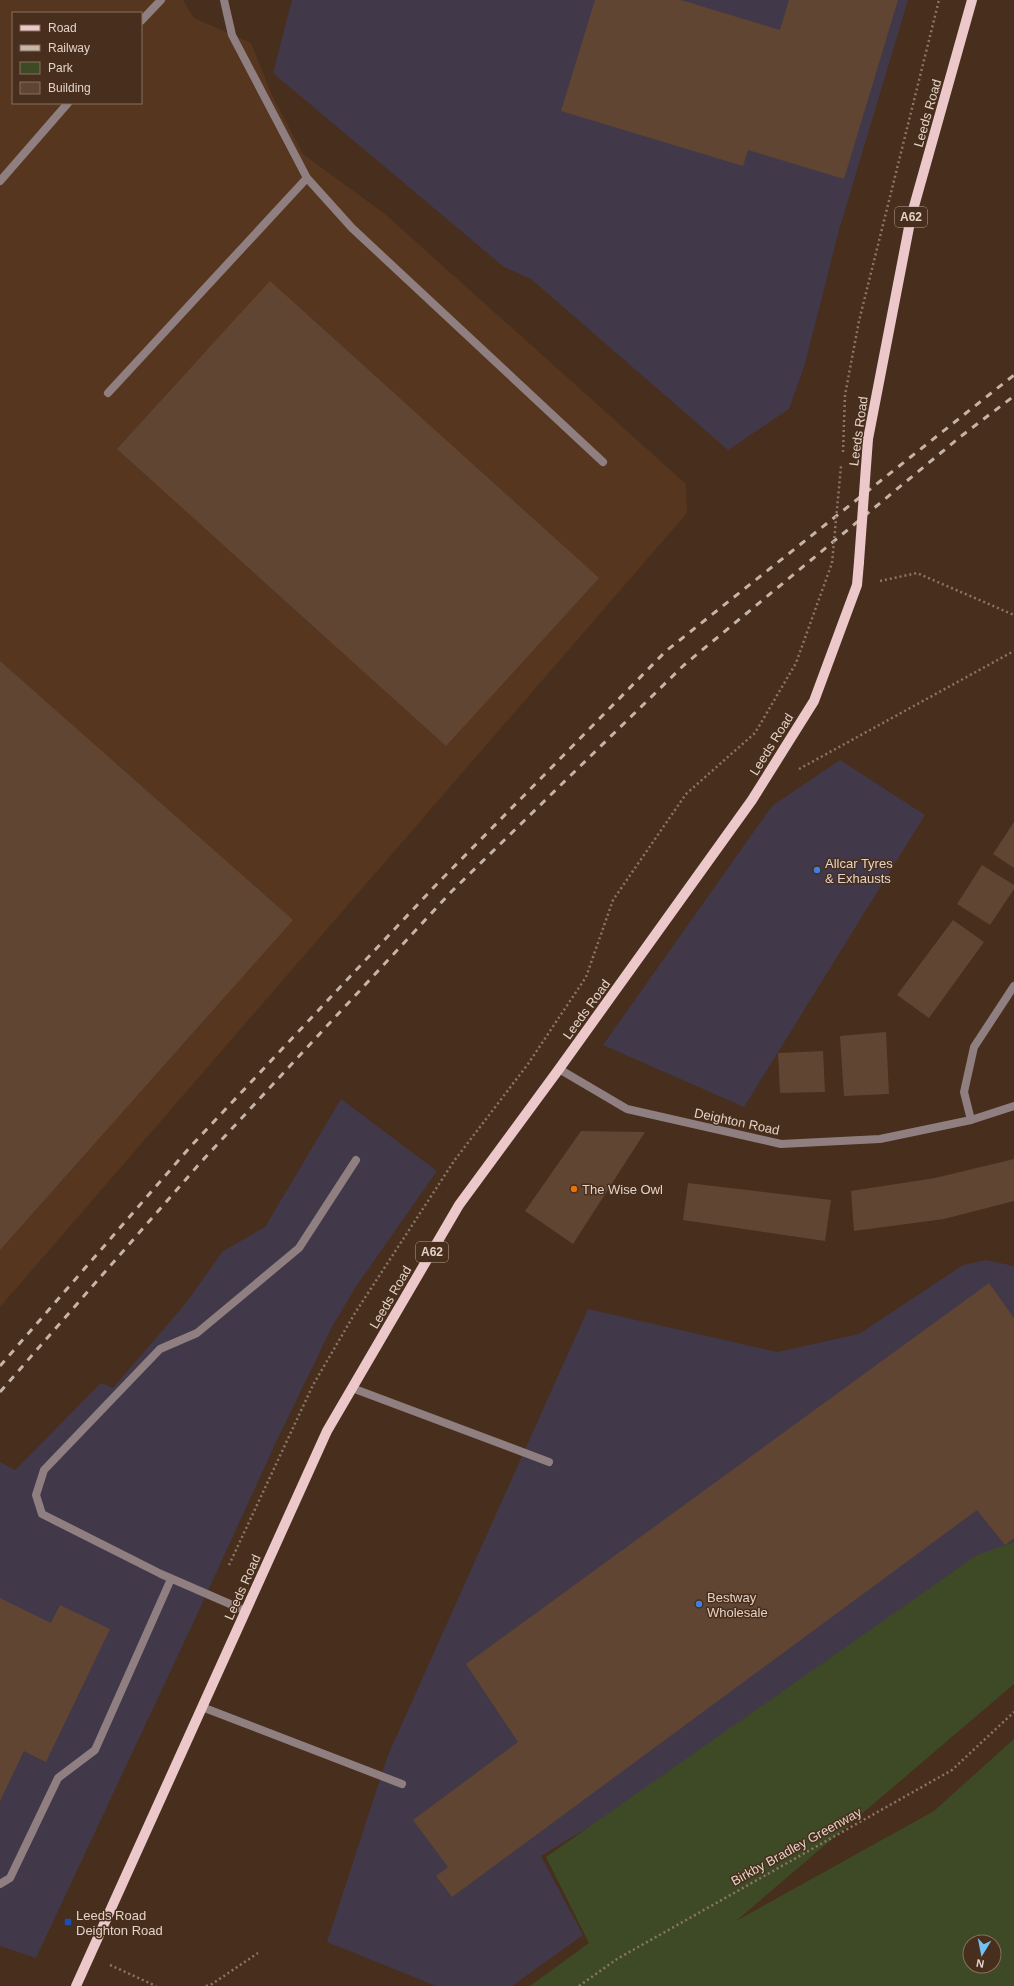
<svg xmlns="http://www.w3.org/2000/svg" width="1014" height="1986" font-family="Arial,sans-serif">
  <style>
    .commercial { fill: #413849 }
    .built { fill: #56361f; fill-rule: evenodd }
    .green { fill: #3e4a25; fill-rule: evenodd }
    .building { fill: #614533 }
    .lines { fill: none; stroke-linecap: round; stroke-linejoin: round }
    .path { stroke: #8c7667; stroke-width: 2.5; stroke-dasharray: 2 3; stroke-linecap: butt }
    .service { stroke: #907f80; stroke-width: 8 }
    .minor { stroke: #907f80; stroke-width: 8 }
    .primary { stroke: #ecc8cb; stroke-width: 10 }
    .rail { stroke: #c7b4a8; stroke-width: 3; stroke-dasharray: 7 7; stroke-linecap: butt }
    .path-bridge { stroke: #8c7667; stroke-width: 2.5; stroke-dasharray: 2 3; stroke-linecap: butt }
    .primary-bridge { stroke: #ecc8cb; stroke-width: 10 }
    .shop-dot { fill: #3f7fe0; stroke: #482e1c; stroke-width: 1.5 }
    .food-dot { fill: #e8710a; stroke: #482e1c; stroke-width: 1.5 }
    .transit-dot { fill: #1a4fb4; stroke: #482e1c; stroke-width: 1.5 }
    .labels { text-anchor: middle; stroke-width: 3; stroke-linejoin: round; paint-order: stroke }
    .shield { fill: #482e1c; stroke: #b4a194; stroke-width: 1 }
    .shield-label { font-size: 12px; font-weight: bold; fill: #e3d2c7 }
    .street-label { font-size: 13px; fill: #e3d2c7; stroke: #482e1c }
    .poi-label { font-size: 13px; fill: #e3d2c7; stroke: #482e1c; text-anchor: start }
  </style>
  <rect width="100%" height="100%" fill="#482e1c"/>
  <!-- commercial -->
  <path class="commercial" d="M292 0H908L839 230 805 364 789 409 728 450 531 279 504 267 273 73Z
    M840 760 925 815 744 1107 603 1045 772 806Z
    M341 1099 437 1171 355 1288 332 1327 277 1440 195 1619 36 1958 0 1946V1462L15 1470 101 1383 113 1388 186 1303 223 1251 265 1227Z
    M986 1260 1014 1266V1568L541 1856 583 1935 512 1986H436L327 1942 388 1755 588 1309 777 1352 859 1334 963 1265Z"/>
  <!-- built -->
  <path class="built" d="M0 0H183L194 18 251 43 272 95 303 154 385 214 686 484 687 513 0 1307ZM13 13H141V103H13Z"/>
  <!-- green -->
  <path class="green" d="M1014 1542V1684L736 1921 934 1811 1014 1739V1986H530L589 1943 546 1857 977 1555ZM970 1942H994V1966H970Z"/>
  <!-- building -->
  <path class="building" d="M595 0H681L780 30 789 0H898L844 179 748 150 743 166 561 111Z
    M270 281 599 578 446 746 117 449Z
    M0 661 293 920 0 1250Z
    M1014 822V868L993 854Z
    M982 865 1014 885V889L990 925 957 904Z
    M953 920 984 942 929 1018 897 995Z
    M886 1032 889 1094 844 1096 840 1036Z
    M823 1051 825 1092 780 1093 778 1053Z
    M581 1131 645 1132 573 1244 525 1211Z
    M1014 1159V1201L944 1219 854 1231 851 1191 935 1178Z
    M688 1183 831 1200 825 1241 683 1220Z
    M989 1283 1014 1318V1538L1005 1545 977 1510 452 1897 436 1876 448 1867 413 1820 518 1742 466 1664Z
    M0 1598 51 1623 60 1605 110 1629 46 1762 24 1751 0 1801Z"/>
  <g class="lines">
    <!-- path -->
    <path class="path" d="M843 452 845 395 859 321 939 0
      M880 581 917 573 1014 615
      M799 769 1014 651
      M229 1565 313 1385 355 1313 454 1161 528 1064 586 977 613 900 686 794 755 733 796 663 832 563
      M110 1965 156 1986
      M206 1986 212 1984 258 1953
      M579 1986 617 1959 952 1770 1014 1712"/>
    <!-- service -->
    <path class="service" d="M224 0 232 35 307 178 352 228 603 462
      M0 181 68 103
      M108 393 307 178
      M352 1388 549 1462
      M246 1611 161 1574 42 1514 36 1495 44 1470 160 1349 197 1333 299 1248 356 1160
      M202 1707 402 1784
      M0 1884 10 1878 58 1778 95 1750 171 1579"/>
    <!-- minor -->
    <path class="minor" d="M141 21 161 0
      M559 1069 627 1109 781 1144 880 1139 971 1120 1014 1106
      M971 1120 964 1092 974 1047 1014 986"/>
    <!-- primary -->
    <path class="primary" d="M868 439 911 217 972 0
      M76 1986 327 1431 459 1205 559 1069 752 800 814 701 857 585 859 562"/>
    <!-- rail -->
    <path class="rail" d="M0 1366 191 1146 435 886 666 651 1014 375
      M0 1392 201 1162 452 891 684 665 960 437 1014 396"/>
    <!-- path-bridge -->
    <path class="path-bridge" d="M832 563 841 466"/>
    <!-- primary-bridge -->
    <path class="primary-bridge" d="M859 562 868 439"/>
  </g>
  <!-- markers -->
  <g class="shop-dot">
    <circle cx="817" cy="870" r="4"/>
    <circle cx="699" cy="1604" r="4"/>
  </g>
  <circle class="food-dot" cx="574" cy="1189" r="4"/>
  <rect class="transit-dot" x="64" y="1918" width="8" height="8" rx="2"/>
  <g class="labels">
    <!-- shield labels -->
    <g class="shield">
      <rect x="895" y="207" width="32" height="20" rx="3"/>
      <rect x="416" y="1242" width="32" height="20" rx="3"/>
    </g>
    <g class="shield-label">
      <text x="911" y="221">A62</text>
      <text x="432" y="1256">A62</text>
    </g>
    <!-- street labels -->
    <g class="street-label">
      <text transform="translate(927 113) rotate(-74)" y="5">Leeds Road</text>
      <text transform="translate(858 431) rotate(-82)" y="5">Leeds Road</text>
      <text transform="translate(771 744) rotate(-58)" y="5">Leeds Road</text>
      <text transform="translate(586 1009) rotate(-54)" y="5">Leeds Road</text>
      <text transform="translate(737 1121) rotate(12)" y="5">Deighton Road</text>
      <text transform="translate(390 1297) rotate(-60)" y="5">Leeds Road</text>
      <text transform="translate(242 1587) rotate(-66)" y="5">Leeds Road</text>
      <text transform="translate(796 1846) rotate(-29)" y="5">Birkby Bradley Greenway</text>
    </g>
    <!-- poi labels -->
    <g class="poi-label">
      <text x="825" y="868">Allcar Tyres<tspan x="825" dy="15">&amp; Exhausts</tspan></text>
      <text x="582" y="1194">The Wise Owl</text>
      <text x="707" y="1602">Bestway<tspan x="707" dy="15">Wholesale</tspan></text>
      <text x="76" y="1920">Leeds Road<tspan x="76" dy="15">Deighton Road</tspan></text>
    </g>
  </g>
  <!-- legend -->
  <rect x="12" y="12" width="130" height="92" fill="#482e1c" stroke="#867060"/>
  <rect x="20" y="25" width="20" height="6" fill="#ecc8cb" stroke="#867060"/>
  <text x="48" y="32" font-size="12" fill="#e3d2c7">Road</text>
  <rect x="20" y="45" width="20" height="6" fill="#c7b4a8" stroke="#867060"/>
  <text x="48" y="52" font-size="12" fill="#e3d2c7">Railway</text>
  <rect x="20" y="62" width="20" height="12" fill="#3e4a25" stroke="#867060"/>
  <text x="48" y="72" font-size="12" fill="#e3d2c7">Park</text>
  <rect x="20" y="82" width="20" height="12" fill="#614533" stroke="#867060"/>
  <text x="48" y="92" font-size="12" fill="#e3d2c7">Building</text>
  <!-- north arrow -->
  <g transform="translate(982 1954) rotate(190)"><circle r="19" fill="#482e1c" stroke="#867060"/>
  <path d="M0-3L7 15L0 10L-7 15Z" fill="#71c1f5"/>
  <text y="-6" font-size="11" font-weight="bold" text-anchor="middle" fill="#e3d2c7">N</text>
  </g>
</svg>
